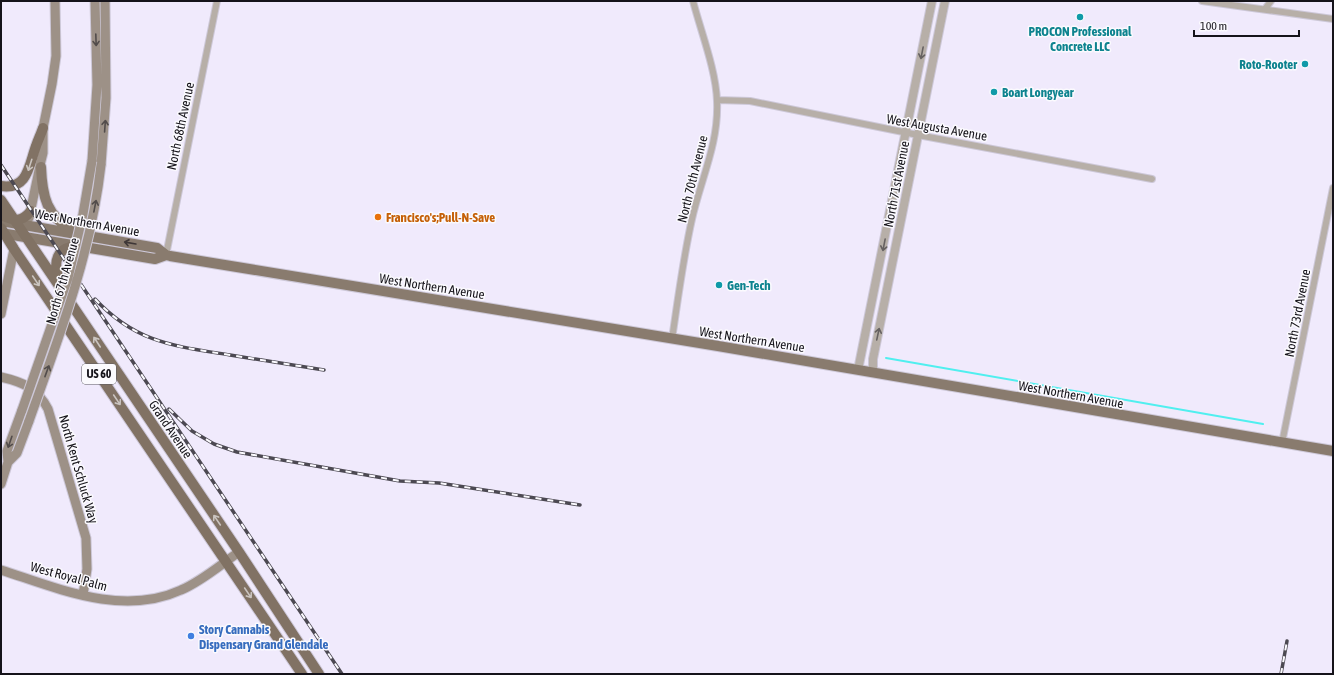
<svg xmlns="http://www.w3.org/2000/svg" width="1334" height="675" font-family="'Asap Condensed',sans-serif">
  <style>
    .lines { fill: none; stroke-linecap: round; stroke-linejoin: round }
    .stream { stroke: #50efef; stroke-width: 2 }
    .minor-casing { stroke: #cdc8d8; stroke-width: 8 }
    .tertiary-casing { stroke: #cdc8d8; stroke-width: 10 }
    .secondary-casing { stroke: #cdc8d8; stroke-width: 11 }
    .primary-casing { stroke: #cdc8d8; stroke-width: 12 }
    .trunk-casing { stroke: #cdc8d8; stroke-width: 12 }
    .minor { stroke: #b7afa8; stroke-width: 6 }
    .tertiary { stroke: #b7afa8; stroke-width: 8 }
    .secondary { stroke: #9d9187; stroke-width: 9 }
    .primary { stroke: #897b6e; stroke-width: 10 }
    .trunk { stroke: #817264; stroke-width: 10 }
    .rail-casing { stroke: #4c4952; stroke-width: 3.5 }
    .rail { stroke: #fbfafe; stroke-width: 2; stroke-dasharray: 6; stroke-linecap: butt }
    .secondary-bridge-casing { stroke: #cdc8d8; stroke-width: 11; stroke-linecap: butt }
    .secondary-bridge { stroke: #9d9187; stroke-width: 9 }
    .oneway { stroke: #524c4b }
    .oneway2 { stroke: #666161 }
    .oneway3 { stroke: #cac4c0 }
    .oneway4 { stroke: #3e3737 }
    .culture-dot { fill: #0f9aa8; stroke: #fbfafe; stroke-width: 1.5 }
    .food-dot { fill: #e8710a; stroke: #fbfafe; stroke-width: 1.5 }
    .shop-dot { fill: #3f7fe0; stroke: #fbfafe; stroke-width: 1.5 }
    .labels { text-anchor: middle; stroke-width: 3; stroke-linejoin: round; paint-order: stroke }
    .shield { fill: #fbfafe; stroke: #5a585e; stroke-width: 1 }
    .shield-label { font-size: 12px; font-weight: bold; fill: #15131a }
    .culture-label { font-size: 13px; font-weight: bold; fill: #0d838f; stroke: #fbfafe; text-anchor: start }
    .street-label { font-size: 13px; fill: #15131a; stroke: #fbfafe }
    .food-label { font-size: 13px; font-weight: bold; fill: #c56008; stroke: #fbfafe; text-anchor: start }
    .shop-label { font-size: 13px; font-weight: bold; fill: #366cbe; stroke: #fbfafe; text-anchor: start }
  </style>
  <rect width="100%" height="100%" fill="#f0eafc"/>
  <g class="lines">
    <!-- stream -->
    <path class="stream" d="M886 358 1263 424"/>
    <defs>
      <path id="minor" d="M1202 1 1333 19
        M1265 9 1271 1
        M717 100 750 101 918 135 1152 179
        M166 255 217 1
        M672 339C678 299 683 259 692 219 701 179 719 143 717 101 716 70 701 32 693 1
        M1282 443 1333 188"/>
      <path id="tertiary" d="M858 370 932 1
        M873 373V359L945 1"/>
      <path id="secondary" d="M92 161 97 85 95 1
        M101 165 106 98 105 1
        M29 218 41 161 43 153V128L52 84 56 56 55 1
        M1 314 14 249
        M1 377C23 382 37 388 48 409L86 538 87 569 83 595
        M8 462 17 453 29 421
        M1 484 8 462 7 451 22 410
        M1 570C57 588 122 617 181 590 202 581 220 565 239 552"/>
      <path id="primary" d="M41 167C42 194 46 219 75 230
        M1 221 157 248 166 255 170 256 718 346 1333 451
        M1 233 155 259 166 255"/>
      <path id="trunk" d="M1 186C28 190 29 165 36 146 38 140 41 134 43 128
        M1 200 239 552 319 674
        M1 215C14 221 21 223 31 211
        M1 228 14 249 302 674
        M60 282C52 262 56 246 80 246"/>
    </defs>
    <!-- minor casing -->
    <use href="#minor" class="minor-casing"/>
    <!-- tertiary casing -->
    <use href="#tertiary" class="tertiary-casing"/>
    <!-- secondary casing -->
    <use href="#secondary" class="secondary-casing"/>
    <!-- primary casing -->
    <use href="#primary" class="primary-casing"/>
    <!-- trunk casing -->
    <use href="#trunk" class="trunk-casing"/>
    <!-- minor -->
    <use href="#minor" class="minor"/>
    <!-- tertiary -->
    <use href="#tertiary" class="tertiary"/>
    <!-- secondary -->
    <use href="#secondary" class="secondary"/>
    <!-- primary -->
    <use href="#primary" class="primary"/>
    <!-- trunk -->
    <use href="#trunk" class="trunk"/>
    <defs>
      <path id="rail" d="M1 165 342 674
        M95 299C136 343 174 346 230 355 262 360 293 365 324 370
        M169 409 192 431 214 444 237 452 400 481 439 483 580 505
        M1281 674 1287 641"/>
    </defs>
    <!-- rail casing -->
    <use href="#rail" class="rail-casing"/>
    <!-- rail -->
    <use href="#rail" class="rail"/>
    <defs>
      <path id="secondary-bridge" d="M22 410 68 278 83 214 92 161
        M29 421C59 337 91 254 101 165"/>
    </defs>
    <!-- secondary-bridge casing -->
    <use href="#secondary-bridge" class="secondary-bridge-casing"/>
    <!-- secondary-bridge -->
    <use href="#secondary-bridge" class="secondary-bridge"/>
  </g>
  <!-- one-way arrows -->
  <defs><path id="oneway-shaft" d="M-6 0H5M1.5-3L5.5 0L1.5 3" fill="none" stroke-width="1.6" stroke-linecap="round" stroke-linejoin="round"/></defs>
  <g class="oneway">
    <use href="#oneway-shaft" transform="translate(96 40) rotate(88)"/>
    <use href="#oneway-shaft" transform="translate(105 126) rotate(-86)"/>
    <use href="#oneway-shaft" transform="translate(95 206) rotate(-79)"/>
    <use href="#oneway-shaft" transform="translate(47 371) rotate(-70)"/>
    <use href="#oneway-shaft" transform="translate(10 442) rotate(109)"/>
  </g>
  <g class="oneway2">
    <use href="#oneway-shaft" transform="translate(922 53) rotate(101)"/>
    <use href="#oneway-shaft" transform="translate(884 245) rotate(101)"/>
    <use href="#oneway-shaft" transform="translate(878 334) rotate(-78)"/>
  </g>
  <g class="oneway3">
    <use href="#oneway-shaft" transform="translate(30 165) rotate(108)"/>
    <use href="#oneway-shaft" transform="translate(36 281) rotate(56)"/>
    <use href="#oneway-shaft" transform="translate(97 342) rotate(-123)"/>
    <use href="#oneway-shaft" transform="translate(117 400) rotate(56)"/>
    <use href="#oneway-shaft" transform="translate(217 520) rotate(-124)"/>
    <use href="#oneway-shaft" transform="translate(248 593) rotate(56)"/>
  </g>
  <use class="oneway4" href="#oneway-shaft" transform="translate(130 243) rotate(-170)"/>
  <!-- markers -->
  <g class="culture-dot">
    <circle cx="1080" cy="17" r="4"/>
    <circle cx="1305" cy="64" r="4"/>
    <circle cx="994" cy="92" r="4"/>
    <circle cx="719" cy="285" r="4"/>
  </g>
  <circle class="food-dot" cx="378" cy="217" r="4"/>
  <circle class="shop-dot" cx="191" cy="636" r="4"/>
  <g class="labels">
    <!-- shield labels -->
    <rect class="shield" x="82" y="364" width="34" height="20" rx="3"/>
    <g class="shield-label">
      <text x="99" y="378">US 60</text>
    </g>
    <!-- culture labels -->
    <g class="culture-label">
      <text x="1080" y="36" text-anchor="middle">PROCON Professional<tspan x="1080" dy="15">Concrete LLC</tspan></text>
      <text x="1297" y="69" text-anchor="end">Roto-Rooter</text>
      <text x="1002" y="97">Boart Longyear</text>
      <text x="727" y="290">Gen-Tech</text>
    </g>
    <!-- street labels -->
    <g class="street-label">
      <text transform="translate(180 126) rotate(-78)" y="5">North 68th Avenue</text>
      <text transform="translate(937 127) rotate(10)" y="5">West Augusta Avenue</text>
      <text transform="translate(692 179) rotate(-76)" y="5">North 70th Avenue</text>
      <text transform="translate(896 184) rotate(-79)" y="5">North 71st Avenue</text>
      <text transform="translate(87 222) rotate(10)" y="5">West Northern Avenue</text>
      <text transform="translate(62 281) rotate(-74)" y="5">North 67th Avenue</text>
      <text transform="translate(432 286) rotate(9)" y="5">West Northern Avenue</text>
      <text transform="translate(1297 313) rotate(-79)" y="5">North 73rd Avenue</text>
      <text transform="translate(752 339) rotate(9)" y="5">West Northern Avenue</text>
      <text transform="translate(1071 394) rotate(10)" y="5">West Northern Avenue</text>
      <text transform="translate(171 429) rotate(56)" y="5">Grand Avenue</text>
      <text transform="translate(79 469) rotate(74)" y="5">North Kent Schluck Way</text>
      <text transform="translate(69 576) rotate(15)" y="5">West Royal Palm</text>
    </g>
    <!-- food labels -->
    <g class="food-label">
      <text x="386" y="222">Francisco's;Pull-N-Save</text>
    </g>
    <!-- shop labels -->
    <g class="shop-label">
      <text x="199" y="634">Story Cannabis<tspan x="199" dy="15">Dispensary Grand Glendale</tspan></text>
    </g>
  </g>
  <!-- border -->
  <rect width="1334" height="675" fill="none" stroke="#15131a" stroke-width="4"/>
  <!-- scale -->
  <path d="M1194 30v6h105v-6" fill="none" stroke="#15131a" stroke-width="2"/>
  <text x="1200" y="30" font-size="12" fill="#15131a" stroke="#fbfafe" stroke-width="3" paint-order="stroke">100 m</text>
</svg>
